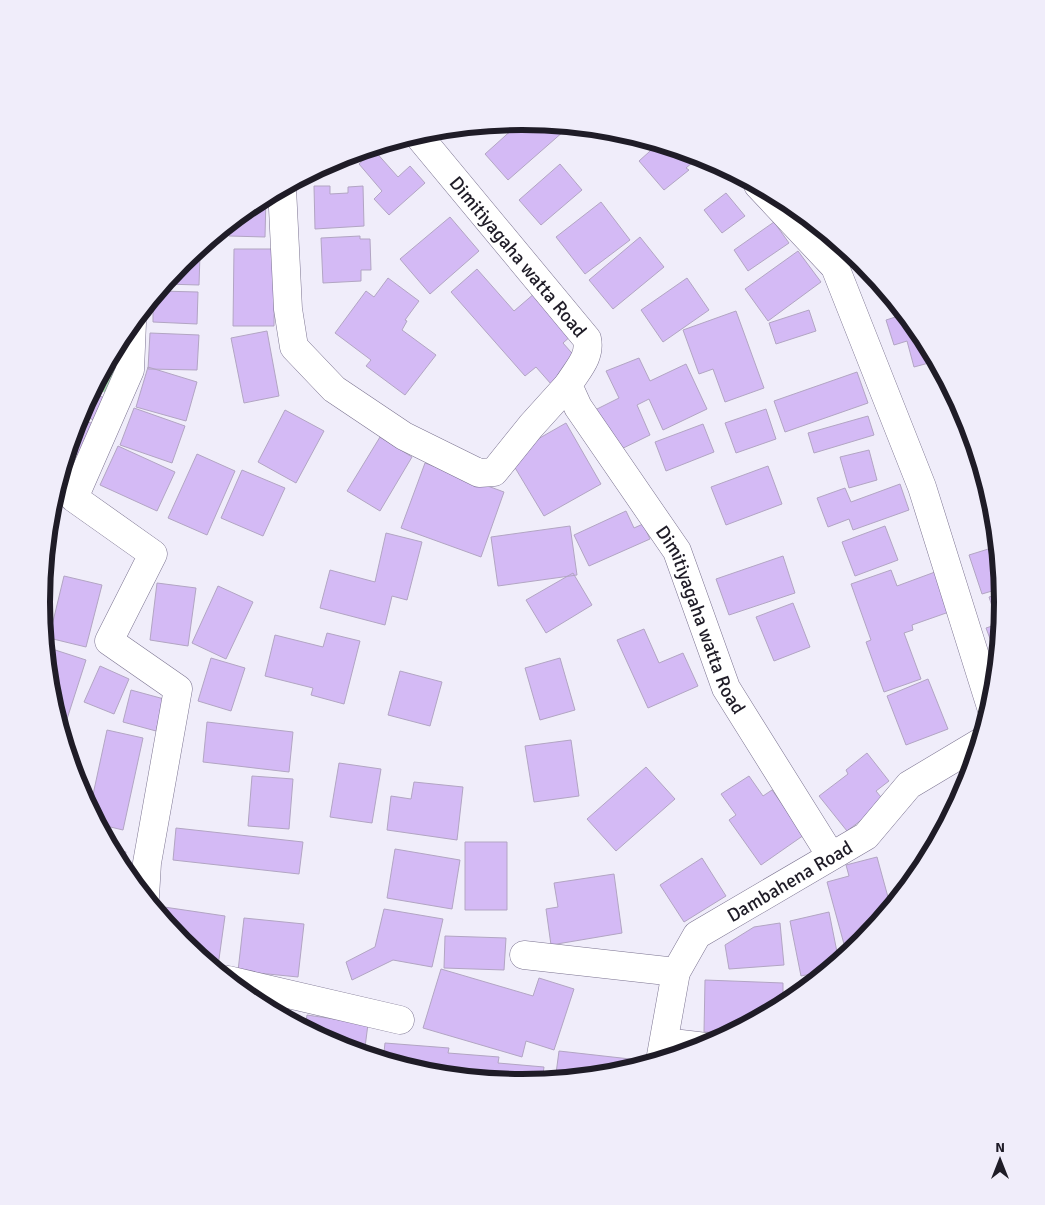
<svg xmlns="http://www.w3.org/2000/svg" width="1045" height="1205" font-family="Signika,sans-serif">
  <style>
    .green { fill: #abd9b1 }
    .building { fill: #d4baf5; stroke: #b2a5c3 }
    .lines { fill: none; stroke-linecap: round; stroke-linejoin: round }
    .minor-casing { stroke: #7b7390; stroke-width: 29 }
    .minor { stroke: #fff; stroke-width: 28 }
    .labels { text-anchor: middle; stroke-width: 4; stroke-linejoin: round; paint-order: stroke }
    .street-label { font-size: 19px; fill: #1f1c27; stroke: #f0edfa }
    .rim { fill: none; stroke: #1f1c27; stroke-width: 6 }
  </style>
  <rect width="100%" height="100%" fill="#f0edfa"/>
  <!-- green -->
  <path class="green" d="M111 357 123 358 111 394 93 389Z"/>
  <!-- building -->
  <path class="building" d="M523 121 558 125 564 131 508 180 485 154 515 127 511 122Z
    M491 124 481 133 474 126Z
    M659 143 668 146 674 154 679 149 700 156 686 168 689 170 664 190 639 161Z
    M374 150 398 177 410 166 425 183 389 215 374 199 382 191 359 164Z
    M560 164 582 190 541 225 519 200Z
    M314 186H330V194L348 193V187L363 186 364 226 315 229Z
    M726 193 745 216 722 233 704 210Z
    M266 197 265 237 229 236V224L255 202Z
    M601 202 630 240 585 274 556 237Z
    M450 217 479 251 430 294 400 259Z
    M774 222 789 243 748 271 734 250Z
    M360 236V239H370L371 270H361V281L323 283 321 238Z
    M640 237 664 267 613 309 589 280Z
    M234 249H275L274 326H233Z
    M798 251 821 282 768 321 745 289Z
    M192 254H200L199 285 164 284 182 262Z
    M477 269 514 311 535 293 572 335 563 343 578 360 551 384 536 367 525 376 451 292Z
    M388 278 419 301 405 320 407 321 402 330 436 355 405 395 366 366 371 360 335 333 366 291 374 297Z
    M687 278 709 310 663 342 641 310Z
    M159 291 198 292 197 324 153 322V297Z
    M809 310 816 331 776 344 769 323Z
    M736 311 764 388 725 402 713 369 699 374 683 330Z
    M905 314 923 335 936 361 914 367 907 341 894 345 886 320Z
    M267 331 279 396 244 403 231 338Z
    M150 333 199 335 197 370 148 369Z
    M639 358 650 381 686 364 707 409 663 430 649 399 637 405 650 435 611 454 591 412 619 398 606 371Z
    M148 367 197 382 186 421 136 407Z
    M857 372 868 403 785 432 774 401Z
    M91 393 108 399 100 422 80 415Z
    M134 408 185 426 172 463 120 445Z
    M766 409 776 439 736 453 725 423Z
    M285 410 324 431 296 483 258 462Z
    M868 416 874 435 814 453 808 433Z
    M78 418 99 426 87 458 68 451Z
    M566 423 601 484 544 516 508 456Z
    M703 424 714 452 666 471 655 442Z
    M380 437 412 457 380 511 347 491Z
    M118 446 175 472 157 511 100 485Z
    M869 450 877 480 849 488 840 457Z
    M197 454 235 471 207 535 168 518Z
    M65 460 79 467 63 496 56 492Z
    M425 463 504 492 481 557 401 528Z
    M768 466 782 504 726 525 711 487Z
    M242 470 285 488 263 536 221 518Z
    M900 484 909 510 853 530 849 519 828 527 817 498 845 488 851 502Z
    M626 511 634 528 643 524 650 539 589 566 574 535Z
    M570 526 577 575 498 586 491 537Z
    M885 526 898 560 855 576 842 542Z
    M386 533 422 542 407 600 392 596 385 625 320 608 330 570 375 582Z
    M998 546 1002 588 982 594 969 555Z
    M783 556 795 593 729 615 716 579Z
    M891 570 897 586 935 572 949 612 912 625 913 630 904 633 921 679 884 692 866 642 871 640 851 584Z
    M573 573 592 605 546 633 526 600Z
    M64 576 102 585 86 647 49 638Z
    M157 583 196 588 188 646 150 640Z
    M218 586 253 602 226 659 192 643Z
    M1003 593 1004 603 1000 642 992 644 986 628 998 624 989 597Z
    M793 603 810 647 774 661 756 617Z
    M644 629 659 663 683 653 698 686 648 708 617 640Z
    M327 633 360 641 344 704 311 695 313 688 265 676 275 635 323 647Z
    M46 647 86 660 67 719 56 715 50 696Z
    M211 658 245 668 231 711 198 701Z
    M560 658 575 710 540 720 525 668Z
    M100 666 129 679 114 714 84 702Z
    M400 671 442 682 430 726 388 715Z
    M928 679 948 729 906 745 887 696Z
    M131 690 164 699 156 731 123 722Z
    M207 722 293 732 289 772 203 762Z
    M107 730 143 738 123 830 98 824 87 803 91 804Z
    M571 740 579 796 534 802 525 746Z
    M867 753 889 781 876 791 885 802 847 831 819 796 848 774 846 770Z
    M339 763 381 769 372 823 330 817Z
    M646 767 675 799 616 851 587 819Z
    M252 776 293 779 289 829 248 826Z
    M749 776 763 796 772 790 804 835 761 865 729 820 736 815 721 794Z
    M414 782 463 787 457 840 387 830 391 796 411 799Z
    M176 828 303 842 299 874 173 860Z
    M465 842H507V910H465Z
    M111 848 126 852 122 869Z
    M395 849 460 860 452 909 387 898Z
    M877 857 891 908 867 938 844 944 827 882 849 876 846 865Z
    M702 858 726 896 684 922 660 885Z
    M614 874 622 933 551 945 546 909 558 907 554 883Z
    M164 907 225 916 218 966 208 964 182 943 162 919Z
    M384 909 443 919 432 967 393 960 352 980 346 962 375 947Z
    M829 912 839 962 830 970 801 976 790 921Z
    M244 918 304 924 298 977 238 971Z
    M780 923 784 965 729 969 725 945 754 927Z
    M445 936 506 938 504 970 444 968Z
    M441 969 533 996 539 978 574 989 554 1050 526 1041 522 1057 423 1028Z
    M705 980 783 983V1006L733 1033 704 1032Z
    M307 1015 368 1024 364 1055 338 1047 305 1029Z
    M385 1043 449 1048 448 1053 499 1057 498 1063 544 1067 542 1082 522 1084 428 1074 383 1061Z
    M559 1051 639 1060V1068L616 1075 555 1081Z"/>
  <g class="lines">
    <defs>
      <g id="minor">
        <path id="s1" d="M417 134 587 339C591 357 577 370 568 385L578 407 677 551 726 688 831 856"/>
        <path d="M758 185 835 267 922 487 991 707"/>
        <path d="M282 188 288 309 294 347 334 389 404 436 479 473 494 472 531 426 568 385"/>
        <path d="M132 323 130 370 74 498 153 554 109 641 178 689 147 863 145 897"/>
        <path d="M524 955 676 972"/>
        <path d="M228 980 400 1020"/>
        <path d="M664 1042 706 1047"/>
        <path id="s2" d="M660 1061 676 972 697 935 866 836 909 785 981 742"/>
      </g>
    </defs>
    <!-- minor casing -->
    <use href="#minor" class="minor-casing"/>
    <!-- minor -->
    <use href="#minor" class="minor"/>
  </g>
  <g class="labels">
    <!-- street labels -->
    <g class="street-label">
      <text dy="7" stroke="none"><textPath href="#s1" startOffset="159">Dimitiyagaha watta Road</textPath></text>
      <text dy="7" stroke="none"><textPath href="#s1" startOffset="589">Dimitiyagaha watta Road</textPath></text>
      <text dy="7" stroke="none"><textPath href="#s2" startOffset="240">Dambahena Road</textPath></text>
    </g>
  </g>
  <!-- crop -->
  <path d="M0 0H1045V1205H0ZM50 602a472 472 0 1 1 944 0a472 472 0 1 1-944 0Z" fill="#f0edfa" fill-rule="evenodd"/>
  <path class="rim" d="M50 602a472 472 0 1 1 944 0a472 472 0 1 1-944 0Z"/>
  <!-- north arrow -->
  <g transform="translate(1000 1160)" stroke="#f0edfa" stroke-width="4" paint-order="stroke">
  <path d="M0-4L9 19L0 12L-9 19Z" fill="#1f1c27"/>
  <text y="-8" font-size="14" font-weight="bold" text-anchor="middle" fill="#1f1c27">N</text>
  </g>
</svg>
